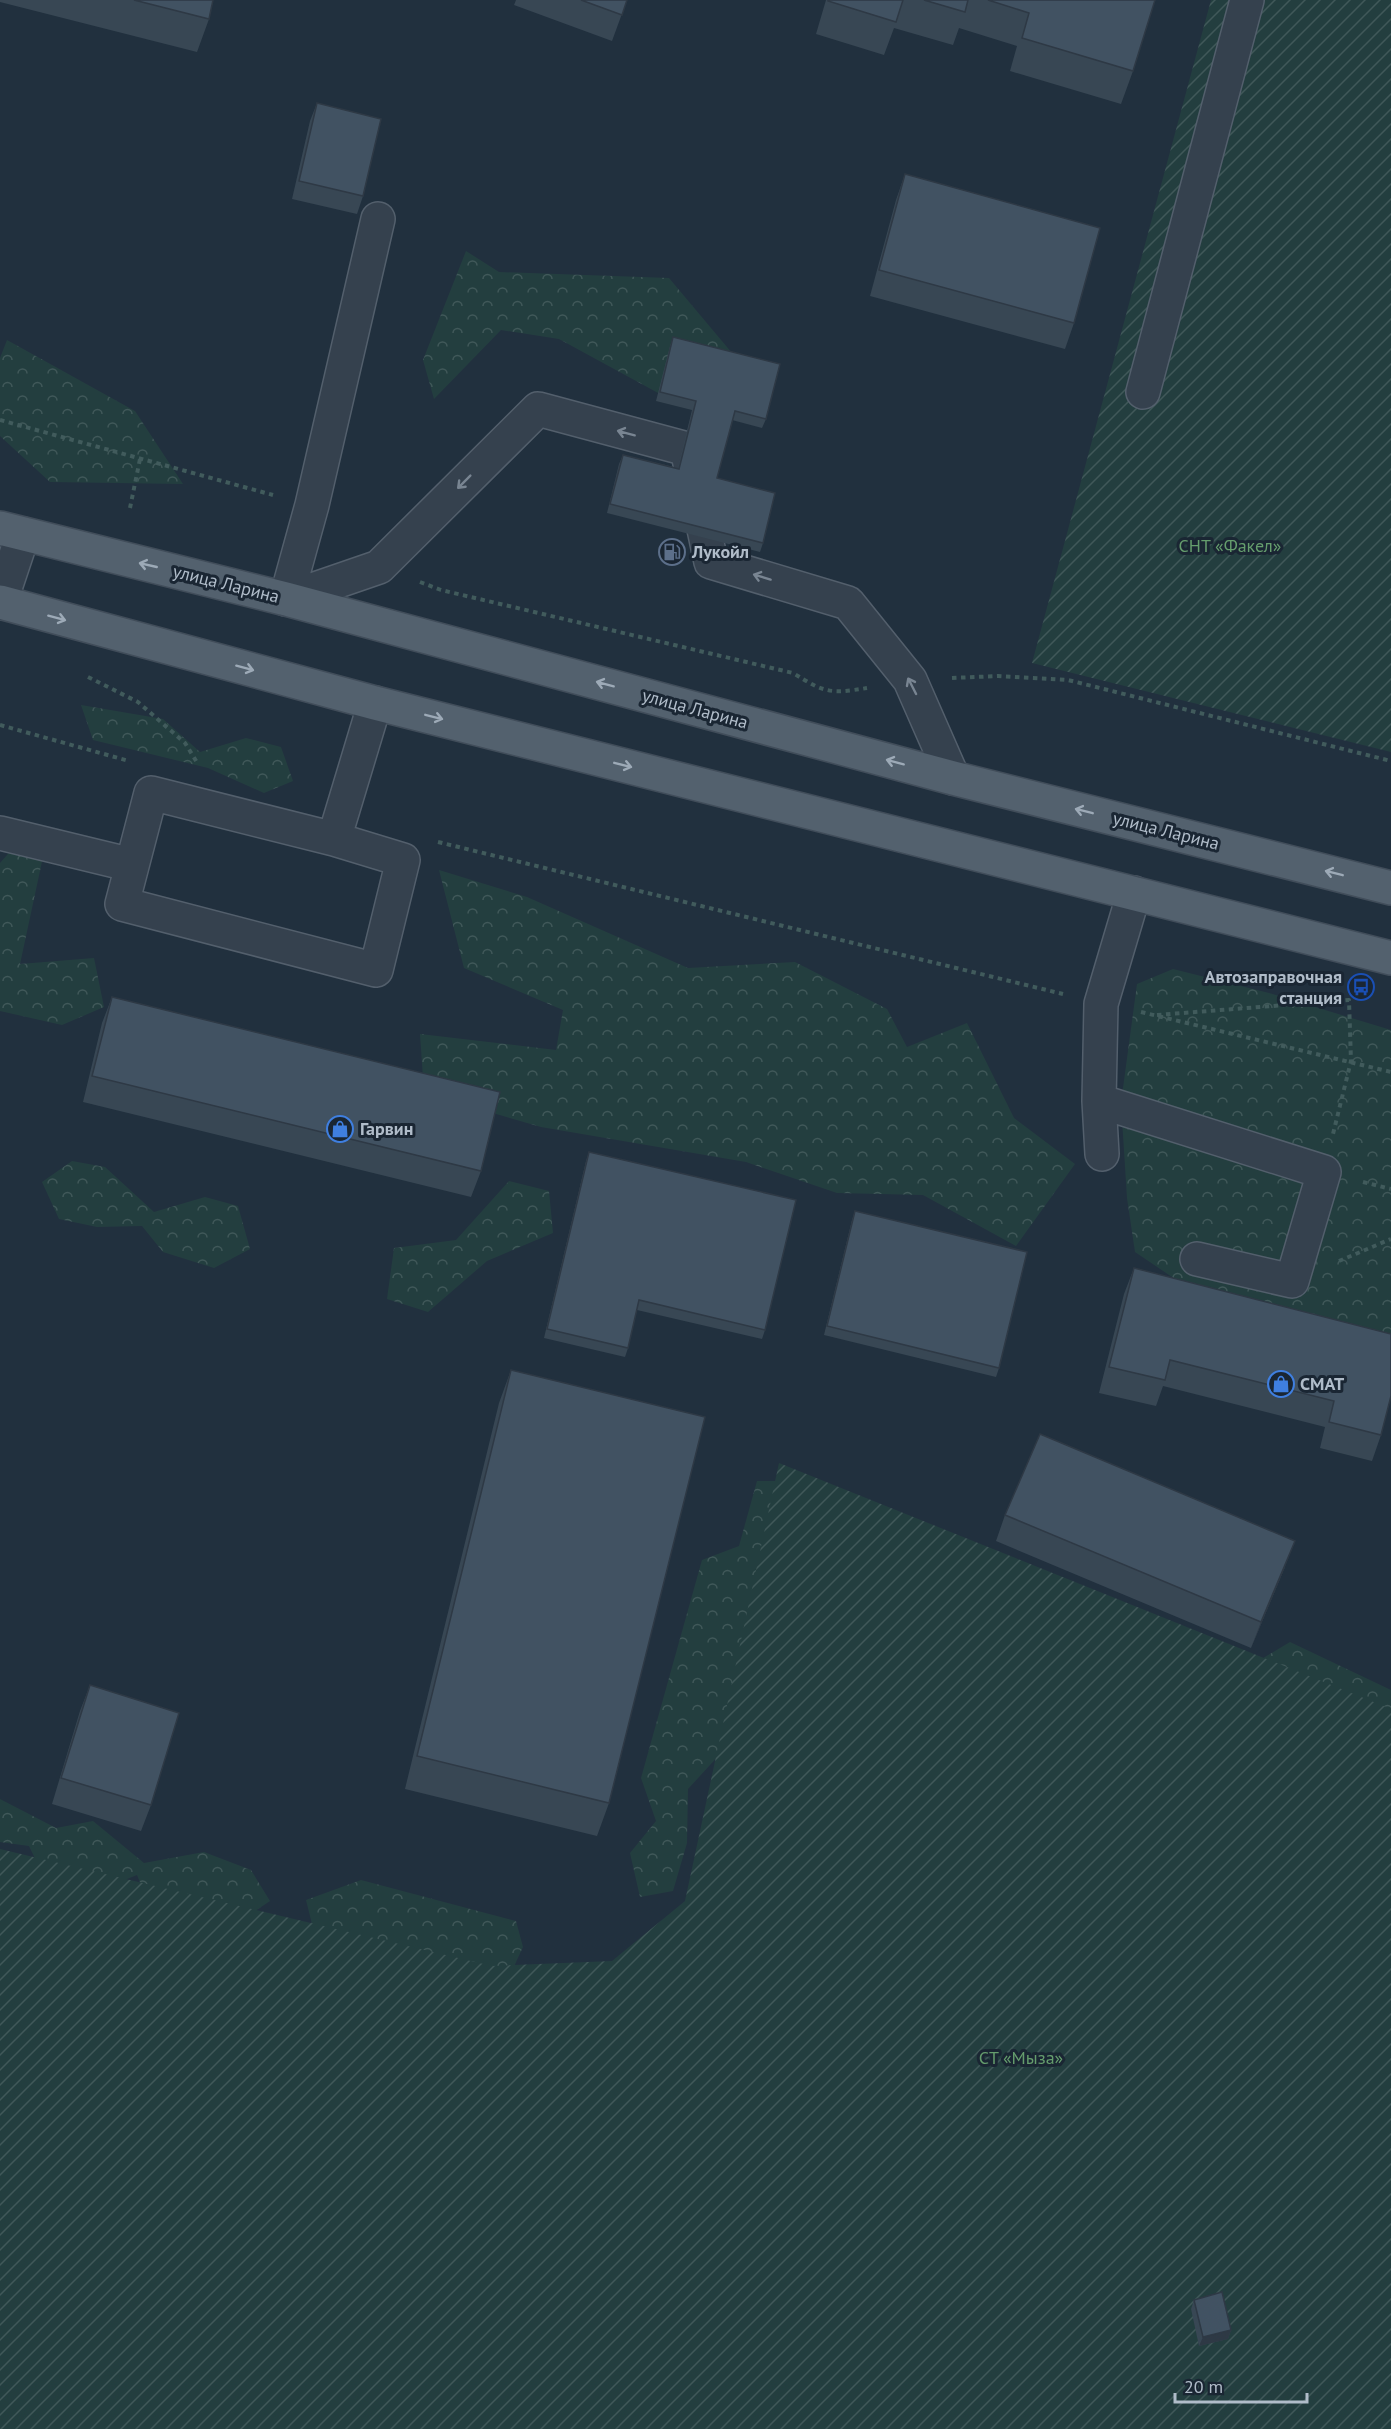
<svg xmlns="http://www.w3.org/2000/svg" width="1391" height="2429" font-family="'PT Sans',sans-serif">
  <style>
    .forest { fill: url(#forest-crowns) }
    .garden { fill: url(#garden-furrows) }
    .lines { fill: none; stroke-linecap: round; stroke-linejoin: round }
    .minor-casing { stroke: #535f6c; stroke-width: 36 }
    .major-casing { stroke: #414d5a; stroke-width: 36 }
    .path { stroke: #415b5c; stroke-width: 4; stroke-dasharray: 4.5 4.5; stroke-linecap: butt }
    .minor { stroke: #35414e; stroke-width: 33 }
    .major { stroke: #53616e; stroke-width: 33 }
    .wall { fill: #384754 }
    .shaded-wall { fill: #2e3945 }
    .building { fill: #415262; stroke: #2e3945; stroke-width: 1.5 }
    .oneway { stroke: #798592 }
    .oneway2 { stroke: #9daab7 }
    .labels { text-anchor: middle; stroke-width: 6; stroke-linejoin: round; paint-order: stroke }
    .park-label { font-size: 18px; fill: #659d6d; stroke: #1a2633 }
    .poi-label { font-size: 18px; font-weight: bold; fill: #b0bcc9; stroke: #1a2633; text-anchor: start }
    .street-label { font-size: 18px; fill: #b0bcc9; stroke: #1a2633 }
  </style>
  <defs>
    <pattern id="forest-crowns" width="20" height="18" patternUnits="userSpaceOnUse" patternTransform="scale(1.5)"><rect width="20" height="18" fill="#233e3f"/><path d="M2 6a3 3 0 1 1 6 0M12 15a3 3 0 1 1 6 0" fill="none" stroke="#405859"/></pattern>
    <pattern id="garden-furrows" width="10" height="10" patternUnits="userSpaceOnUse" patternTransform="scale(1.5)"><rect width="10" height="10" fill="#233e3f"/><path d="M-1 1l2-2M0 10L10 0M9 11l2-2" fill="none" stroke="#405859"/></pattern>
  </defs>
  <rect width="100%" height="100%" fill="#21303e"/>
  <!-- forest -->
  <path class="forest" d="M466 251 499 272 669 278 732 353 671 400 559 339 501 330 434 399 423 360Z
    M7 340 135 411 183 484 50 482 0 436V358Z
    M81 705 163 719 200 752 246 738 281 747 293 781 264 793 208 768 93 740Z
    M15 846 43 857 20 964 94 958 104 1007 62 1025 0 1011V863Z
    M439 870 527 897 688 968 795 962 887 1009 907 1047 967 1023 1014 1118 1075 1164 1016 1246 923 1195 837 1193 746 1162 541 1127 424 1093 420 1034 556 1050 563 1010 464 968Z
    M1173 969 1269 993 1391 1030V1354L1215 1306 1135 1252 1127 1198 1121 1103 1137 984Z
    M72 1161 105 1167 154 1212 205 1197 238 1206 250 1249 214 1268 163 1252 142 1226 97 1227 59 1219 42 1182Z
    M509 1181 549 1191 553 1233 487 1261 428 1312 387 1299 394 1248 456 1240Z
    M757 1481H803L788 1680 688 1789 687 1843 673 1891 640 1897 630 1853 656 1821 641 1778 702 1560 739 1546Z
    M1290 1642 1391 1690V1741L1255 1663Z
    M0 1799 56 1828 93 1821 144 1863 204 1852 251 1870 270 1901 237 1923 151 1909 137 1875 97 1891 43 1875 29 1846 0 1842Z
    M361 1880 516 1921 523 1947 510 1975 315 1936 306 1900Z"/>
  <!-- garden -->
  <path class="garden" d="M1211 0H1391V752L1032 663Z
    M779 1463 1391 1709V2429H0V1849L492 1966 612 1961 685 1901Z"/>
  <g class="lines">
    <defs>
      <path id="minor" d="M1143 392 1247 0
        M286 599 379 567 538 409 687 449 711 562 848 603 910 680 953 778
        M286 599 312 505 378 219
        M0 603 23 534
        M151 793 334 839 403 860 376 970 122 904Z
        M0 833 132 865
        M334 839 375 703
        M1099 1101 1324 1172 1292 1281 1197 1259
        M1102 1154 1099 1101 1101 1004 1134 893"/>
      <path id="major" d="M0 528 286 599 953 778 1391 888
        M0 602 375 703 1391 958"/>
    </defs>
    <!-- minor casing -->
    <use href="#minor" class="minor-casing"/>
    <!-- major casing -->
    <use href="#major" class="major-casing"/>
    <!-- path -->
    <path class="path" d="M0 420 273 495
      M130 508 140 459
      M420 582 441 590 793 673C825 693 830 694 867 688
      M88 677 138 702 185 743 198 764
      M952 678 998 676 1068 680 1391 761
      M0 725 129 761
      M438 842 1063 994
      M1141 1012 1391 1072
      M1157 1015 1349 1000 1351 1061 1333 1134
      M1363 1182 1391 1189
      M1339 1261 1391 1239"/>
    <!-- minor -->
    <use href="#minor" class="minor"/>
    <!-- major -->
    <use href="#major" class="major"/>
  </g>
  <!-- wall -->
  <path class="wall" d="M0 0H213L209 19 197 52 0 2Z
    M516 0H627L612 41 514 5Z
    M826 0H1155L1133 71 1121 104 1010 71 1017 46 959 28 953 45 894 28 884 55 816 34Z
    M317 103 363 196 357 214 292 199 310 121Z
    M905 174 1074 323 1065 349 870 296 896 200Z
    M673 337 766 419 762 428 732 420 717 478 763 543 760 552 607 513 619 464 623 455 678 468 692 410 656 401 670 346Z
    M112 997 481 1171 471 1197 83 1102 102 1023Z
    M589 1152 765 1330 762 1339 637 1310 628 1348 625 1357 544 1338 586 1161Z
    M855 1211 999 1368 996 1377 824 1335 852 1220Z
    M1134 1268 1391 1334 1381 1435 1372 1461 1320 1448 1325 1427 1163 1386 1156 1406 1099 1393 1124 1294Z
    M511 1370 609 1803 597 1836 405 1789 499 1403Z
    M1005 1515 1285 1567 1251 1648 996 1541Z
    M90 1685 151 1805 141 1831 52 1804 80 1711Z
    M1194 2300 1231 2330 1228 2339 1199 2346 1191 2309Z"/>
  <!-- shaded-wall -->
  <path class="shaded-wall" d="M1295 1541 1285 1567 1251 1648 1261 1622Z
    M1231 2330 1228 2339 1199 2346 1203 2337Z"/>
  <!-- building -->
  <path class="building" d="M134 0H213L209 19Z
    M581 0H627L622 15Z
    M828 0H903L896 22 828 1Z
    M924 0H968L965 12Z
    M988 0H1155L1133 71 1022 38 1029 13Z
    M317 103 381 119 363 196 299 181Z
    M905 174 1100 228 1074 323 879 270Z
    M673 337 780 364 766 419 735 411 717 478 775 493 763 543 610 504 623 455 679 469 696 401 660 392Z
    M112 997 500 1092 481 1171 92 1076Z
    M589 1152 796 1200 765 1330 639 1300 628 1348 547 1329Z
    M855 1211 1027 1252 999 1368 827 1326Z
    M1134 1268 1391 1334V1396L1381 1435 1329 1422 1334 1401 1170 1360 1165 1380 1109 1367Z
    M511 1370 705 1417 609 1803 417 1756Z
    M1040 1434 1295 1541 1261 1622 1005 1515Z
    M90 1685 179 1713 151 1805 61 1778Z
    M1222 2292 1231 2330 1203 2337 1194 2300Z"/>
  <!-- one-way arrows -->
  <defs><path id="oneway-shaft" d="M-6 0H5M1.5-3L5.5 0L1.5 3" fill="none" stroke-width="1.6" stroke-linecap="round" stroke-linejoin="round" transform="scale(1.5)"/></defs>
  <g class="oneway">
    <use href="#oneway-shaft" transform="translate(626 433) rotate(-165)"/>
    <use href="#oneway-shaft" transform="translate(464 482) rotate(135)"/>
    <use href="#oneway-shaft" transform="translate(762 577) rotate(-163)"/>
    <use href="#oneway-shaft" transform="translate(912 686) rotate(-117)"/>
  </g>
  <g class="oneway2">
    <use href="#oneway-shaft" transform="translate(148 565) rotate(-167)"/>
    <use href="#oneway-shaft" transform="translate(57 618) rotate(15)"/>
    <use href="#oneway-shaft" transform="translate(245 668) rotate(15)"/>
    <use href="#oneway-shaft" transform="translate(605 684) rotate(-165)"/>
    <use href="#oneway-shaft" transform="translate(434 717) rotate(14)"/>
    <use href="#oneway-shaft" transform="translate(895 762) rotate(-165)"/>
    <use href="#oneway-shaft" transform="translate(623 765) rotate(14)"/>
    <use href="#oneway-shaft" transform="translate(1084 811) rotate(-166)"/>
    <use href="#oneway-shaft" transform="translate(1334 873) rotate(-166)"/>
  </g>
  <!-- icons -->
  <defs>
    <symbol id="fuel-ring" viewBox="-11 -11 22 22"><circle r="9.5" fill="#1a2633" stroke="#5c6f8a" stroke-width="1.5"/><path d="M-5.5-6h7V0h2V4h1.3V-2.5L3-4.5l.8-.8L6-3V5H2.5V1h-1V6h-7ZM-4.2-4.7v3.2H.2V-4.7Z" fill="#5c6f8a"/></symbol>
    <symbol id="bus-ring" viewBox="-11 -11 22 22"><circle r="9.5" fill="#1a2633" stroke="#1a4fb4" stroke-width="1.5"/><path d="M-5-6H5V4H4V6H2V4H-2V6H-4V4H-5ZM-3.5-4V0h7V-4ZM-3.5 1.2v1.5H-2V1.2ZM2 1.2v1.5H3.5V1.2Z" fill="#1a4fb4"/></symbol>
    <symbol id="shop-ring" viewBox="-11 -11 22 22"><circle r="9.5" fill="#1a2633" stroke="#3f7fe0" stroke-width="1.5"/><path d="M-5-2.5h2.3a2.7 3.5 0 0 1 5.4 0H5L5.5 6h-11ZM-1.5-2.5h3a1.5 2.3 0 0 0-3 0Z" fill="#3f7fe0"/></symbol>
  </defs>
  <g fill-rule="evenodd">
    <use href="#fuel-ring" x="657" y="537" width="30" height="30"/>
    <use href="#bus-ring" x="1346" y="972" width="30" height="30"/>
    <use href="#shop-ring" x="325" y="1114" width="30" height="30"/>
    <use href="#shop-ring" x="1266" y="1369" width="30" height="30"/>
  </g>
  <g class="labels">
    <!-- park labels -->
    <g class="park-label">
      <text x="1230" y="552">СНТ «Факел»</text>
      <text x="1021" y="2064">СТ «Мыза»</text>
    </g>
    <!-- poi labels -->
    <g class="poi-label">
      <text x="692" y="558">Лукойл</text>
      <text x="1342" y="983" text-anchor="end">Автозаправочная<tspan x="1342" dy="21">станция</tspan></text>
      <text x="360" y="1135">Гарвин</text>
      <text x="1300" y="1390">СМАТ</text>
    </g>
    <!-- street labels -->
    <g class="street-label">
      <text transform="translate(226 584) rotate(14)" y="6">улица Ларина</text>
      <text transform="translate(695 709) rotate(15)" y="6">улица Ларина</text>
      <text transform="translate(1166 831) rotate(14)" y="6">улица Ларина</text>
    </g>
  </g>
  <!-- scale -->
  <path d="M1175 2393v9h132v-9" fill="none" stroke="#b0bcc9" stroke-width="3"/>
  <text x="1184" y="2393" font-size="18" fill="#b0bcc9" stroke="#1a2633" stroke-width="4.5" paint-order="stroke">20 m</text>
</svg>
